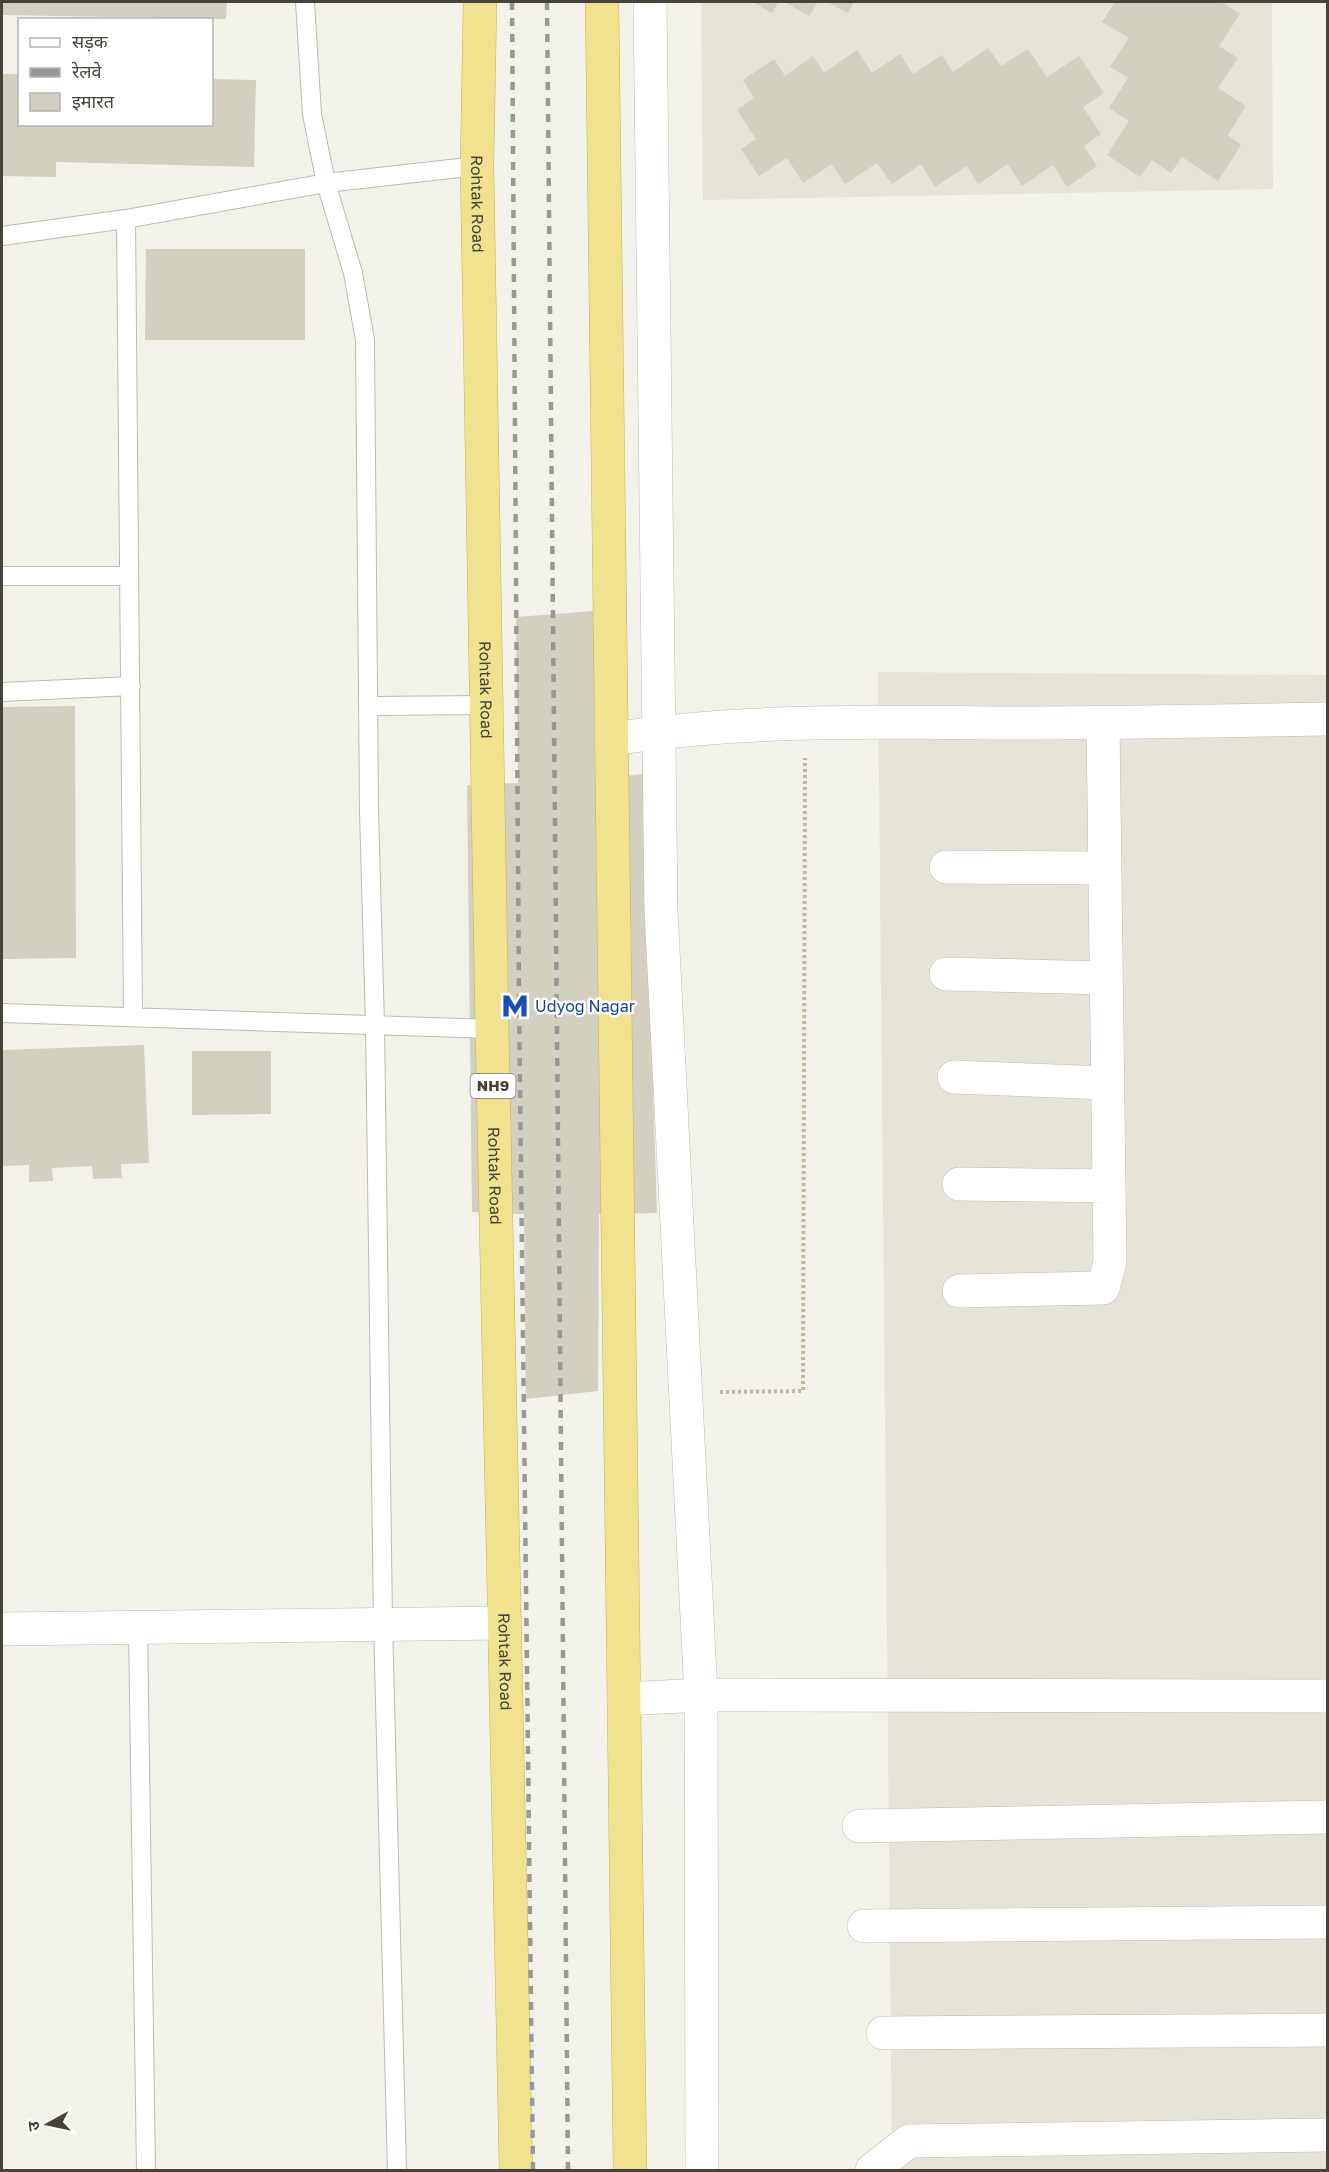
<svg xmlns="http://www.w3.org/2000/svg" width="1329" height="2172" font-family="'Golos Text','Noto Sans Devanagari',sans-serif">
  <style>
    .residential { fill: #e6e4d9 }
    .building { fill: #d3cfc1 }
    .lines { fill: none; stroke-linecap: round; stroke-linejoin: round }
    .service-casing { stroke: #bebbad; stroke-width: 20 }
    .minor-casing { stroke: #bebbad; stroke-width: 34 }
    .tertiary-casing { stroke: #bebbad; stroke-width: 34 }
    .trunk-casing { stroke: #ccb34b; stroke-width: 34 }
    .path { stroke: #beb8a0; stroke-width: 4; stroke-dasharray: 3 3; stroke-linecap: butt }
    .service { stroke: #fff; stroke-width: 18 }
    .minor { stroke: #fff; stroke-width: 33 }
    .tertiary { stroke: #fff; stroke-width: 33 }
    .trunk { stroke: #f0e28e; stroke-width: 33 }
    .rail { stroke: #989898; stroke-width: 4.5; stroke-dasharray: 8 8; stroke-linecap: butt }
    .labels { text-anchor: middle; stroke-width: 5; stroke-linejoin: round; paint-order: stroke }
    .shield { fill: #fff; stroke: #7e7b74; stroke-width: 1.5 }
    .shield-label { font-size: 15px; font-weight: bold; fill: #464339 }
    .street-label { font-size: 16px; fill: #464339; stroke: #fff }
    .transit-label { font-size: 16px; fill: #164399; stroke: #fff; text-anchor: start }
  </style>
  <rect width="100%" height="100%" fill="#f3f2ea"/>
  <!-- residential -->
  <path class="residential" d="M701 2H1272L1273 189 703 200Z
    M878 672 1327 675V2170H892Z"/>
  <!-- building -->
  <path class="building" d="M2 2H227L226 19 2 15Z
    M753 2H778L772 13Z
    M785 2H818L809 16Z
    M827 2H854L848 13Z
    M1115 2H1221L1240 14 1219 46 1238 58 1218 88 1246 106 1228 135 1241 145 1218 181 1182 157 1171 173 1152 160 1140 177 1107 155 1129 121 1109 108 1128 78 1110 67 1129 38 1102 22Z
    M988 48 1001 66 1028 49 1047 77 1079 56 1104 93 1083 107 1101 134 1084 146 1097 166 1067 187 1053 165 1022 186 1008 164 978 184 967 166 935 187 921 164 892 184 877 163 845 184 832 164 803 183 787 158 759 176 741 149 756 139 737 110 754 98 743 80 774 59 785 76 813 56 824 73 857 50 872 73 900 54 913 74 942 55 953 72Z
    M2 74H20V124H212V79L256 80 254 167 56 162V177L2 176Z
    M146 249H305V340H145Z
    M594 611 595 779 643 774 657 1213 599 1214 598 1391 526 1399 524 1214 472 1212 467 785 518 783 516 617Z
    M75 706 76 958 2 959V707Z
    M144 1045 149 1163 121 1164 122 1178 93 1179 92 1166 52 1168 53 1181 29 1182V1165L2 1166V1050Z
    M192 1051H271V1114L192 1115Z"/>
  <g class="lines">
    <defs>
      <path id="service" d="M305 2 312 114 326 183 353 273 365 340 369 811 375 1024 383 1623 397 2170
        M126 219 133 1017
        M2 236 126 219 326 183 477 166
        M2 576H129
        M2 692 131 686
        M369 706 486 705
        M2 1013 492 1029
        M138 1627 146 2170"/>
      <path id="minor" d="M650 2 661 910 701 1695 702 2170
        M946 867 1105 868
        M946 974 1106 978
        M954 1077 1107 1083
        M959 1184 1109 1186
        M959 1291 1103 1288 1110 1262 1103 723
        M624 1699 701 1695 1328 1696
        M859 1826 1328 1817
        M864 1926 1328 1922
        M883 2033 1328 2030
        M872 2170 909 2141 1328 2135"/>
      <path id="tertiary" d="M612 739C743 719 873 722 1005 723 1113 723 1220 721 1328 719
        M2 1629 504 1623"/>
      <g id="trunk">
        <path id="s1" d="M480 2 477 166 492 1029 516 2170"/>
        <path d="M602 2 630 2170"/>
      </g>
    </defs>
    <!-- service casing -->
    <use href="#service" class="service-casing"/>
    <!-- minor casing -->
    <use href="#minor" class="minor-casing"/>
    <!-- tertiary casing -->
    <use href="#tertiary" class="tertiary-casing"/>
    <!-- trunk casing -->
    <use href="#trunk" class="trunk-casing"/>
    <!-- path -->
    <path class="path" d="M720 1392 803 1391 805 758"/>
    <!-- service -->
    <use href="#service" class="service"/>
    <!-- minor -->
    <use href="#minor" class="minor"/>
    <!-- tertiary -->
    <use href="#tertiary" class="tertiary"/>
    <!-- trunk -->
    <use href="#trunk" class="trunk"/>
    <!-- rail -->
    <path class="rail" d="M512 2 519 1004 533 2170
      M547 2 568 2170"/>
  </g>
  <!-- icons -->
  <defs>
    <symbol id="metro-bare" viewBox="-9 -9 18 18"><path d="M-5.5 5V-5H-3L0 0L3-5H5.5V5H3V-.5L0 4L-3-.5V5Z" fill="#1a4fb4" stroke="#fff" stroke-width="2.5" paint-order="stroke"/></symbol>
  </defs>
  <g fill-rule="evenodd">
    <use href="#metro-bare" x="496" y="987" width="38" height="38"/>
  </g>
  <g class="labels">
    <!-- shield labels -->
    <rect class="shield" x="470.5" y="1074" width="45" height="24" rx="4.5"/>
    <g class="shield-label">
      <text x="493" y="1091">NH9</text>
    </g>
    <!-- street labels -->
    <g class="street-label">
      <text dy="6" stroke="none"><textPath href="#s1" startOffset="202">Rohtak Road</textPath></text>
      <text dy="6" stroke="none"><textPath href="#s1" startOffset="688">Rohtak Road</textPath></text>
      <text dy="6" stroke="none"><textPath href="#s1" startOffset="1174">Rohtak Road</textPath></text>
      <text dy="6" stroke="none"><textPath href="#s1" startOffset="1660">Rohtak Road</textPath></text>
    </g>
    <!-- transit labels -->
    <g class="transit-label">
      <text x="535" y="1012">Udyog Nagar</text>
    </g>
  </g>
  <!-- border -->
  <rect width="1329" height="2172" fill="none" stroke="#464339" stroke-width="6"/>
  <!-- legend -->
  <rect x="18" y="18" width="195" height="108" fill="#ffffff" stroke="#b5b4b0" stroke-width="1.5"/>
  <rect x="30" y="38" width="30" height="9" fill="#ffffff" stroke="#b5b4b0" stroke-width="1.5"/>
  <text x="72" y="48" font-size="18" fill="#464339">सड़क</text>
  <rect x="30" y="68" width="30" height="9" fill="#989898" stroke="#b5b4b0" stroke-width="1.5"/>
  <text x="72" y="78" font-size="18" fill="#464339">रेलवे</text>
  <rect x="30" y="93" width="30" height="18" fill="#d3cfc1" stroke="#b5b4b0" stroke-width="1.5"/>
  <text x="72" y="108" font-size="18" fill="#464339">इमारत</text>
  <!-- north arrow -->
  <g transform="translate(48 2124) rotate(262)" stroke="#ffffff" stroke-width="4.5" paint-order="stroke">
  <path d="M0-4.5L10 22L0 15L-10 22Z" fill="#464339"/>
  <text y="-9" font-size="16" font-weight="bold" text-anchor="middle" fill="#464339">उ</text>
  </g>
</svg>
